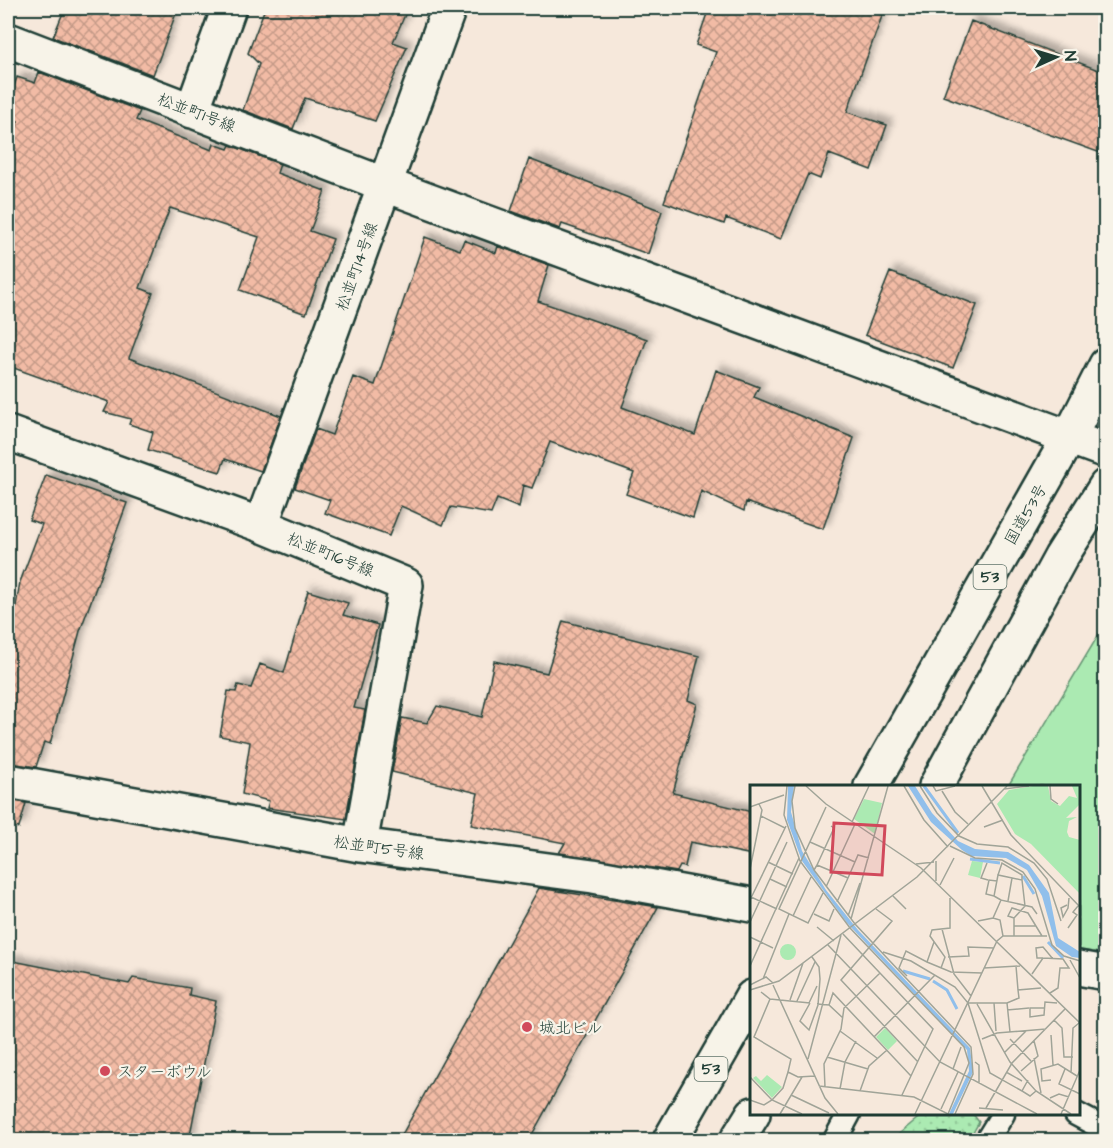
<svg xmlns="http://www.w3.org/2000/svg" width="1113" height="1148" font-family="'Architects Daughter','Klee One',sans-serif">
  <style>
    .grass { fill: url(#grass-dots); stroke: #659473; stroke-width: 1.5 }
    .garden { fill: #abeab2; stroke: #659473; stroke-width: 1.5 }
    .building { fill: url(#building-cross-hatch); stroke: #1f3d34; stroke-width: 1.5; filter: url(#shadow) }
    .lines { fill: none; stroke-linecap: round; stroke-linejoin: round }
    .lane-casing { stroke: #1f3d34; stroke-width: 27 }
    .street-casing { stroke: #1f3d34; stroke-width: 38 }
    .highway-casing { stroke: #1f3d34; stroke-width: 38 }
    .lane { stroke: #f7f3e8; stroke-width: 22 }
    .street { stroke: #f7f3e8; stroke-width: 33 }
    .highway { stroke: #f7f3e8; stroke-width: 33 }
    .poi-dot { fill: #d1495b; stroke: #f7f3e8; stroke-width: 2 }
    .labels { text-anchor: middle; stroke-width: 4.5; stroke-linejoin: round; paint-order: stroke }
    .shield { fill: #f7f3e8; stroke: #60746a; stroke-width: 1.5 }
    .shield-label { font-size: 15px; font-weight: bold; fill: #1f3d34 }
    .street-label { font-size: 16px; fill: #1f3d34; stroke: #f7f3e8 }
    .poi-label { font-size: 16px; fill: #1f3d34; stroke: #f7f3e8; text-anchor: start }
    .inset-river { fill: none; stroke: #90bfeb; stroke-width: 3 }
    .inset-road { fill: none; stroke: #a0a498; stroke-width: 1.5 }
    .view { fill: #d1495b; fill-opacity: 0.15; stroke: #d1495b; stroke-width: 3 }
    .inset-edge { fill: none; stroke: #1f3d34; stroke-width: 3 }
  </style>
  <defs>
    <pattern id="grass-dots" width="8" height="8" patternUnits="userSpaceOnUse" patternTransform="scale(1.5)"><rect width="8" height="8" fill="#abeab2"/><path d="M2 2h.1M6 6h.1" fill="none" stroke="#93ca9a" stroke-width="1.8" stroke-linecap="round"/></pattern>
    <pattern id="building-cross-hatch" width="8" height="8" patternUnits="userSpaceOnUse" patternTransform="scale(1.5)"><rect width="8" height="8" fill="#f2bba5"/><path d="M0 0l8 8M0 8l8-8" fill="none" stroke="#c39987"/></pattern>
    <filter id="shadow"><feDropShadow dx="5.5" dy="-5.5" stdDeviation="3" flood-color="#0004"/></filter>
  </defs>
  <rect width="100%" height="100%" fill="#f6e8db"/>
  <filter id="ink" filterUnits="userSpaceOnUse"><feTurbulence type="fractalNoise" baseFrequency=".0167" numOctaves="2"/><feDisplacementMap in="SourceGraphic" scale="12" xChannelSelector="R" yChannelSelector="G"/><feConvolveMatrix kernelMatrix="1 2 1 2 8 2 1 2 1" color-interpolation-filters="sRGB"/></filter>
  <g filter="url(#ink)">
    <!-- grass -->
    <path class="grass" d="M923 1114H973L979 1122 969 1140H895L900 1133Z"/>
    <!-- garden -->
    <path class="garden" d="M1105 624V954L1079 950 1078 786H1008Z"/>
    <!-- building -->
    <path class="building" d="M65 8H178L153 75 53 37Z
      M265 8H408L393 42 407 47 375 121 305 98 293 129 243 110 259 64 248 53Z
      M709 8H885L847 112 887 125 871 170 829 154 820 179 808 174 781 239 726 218 724 224 664 202 716 52 696 45Z
      M971 21 1106 73V155L943 96Z
      M39 72 140 111 136 120 212 150 214 144 228 149 230 145 280 164 277 173 325 191 310 231 333 239 306 314 240 290 259 237 170 208 140 288 153 293 129 358 281 416 261 471 225 459 220 472 148 450 153 432 129 424 131 419 104 412 109 402 8 366V152L18 121 8 117V105L17 77 35 83Z
      M529 159 662 211 648 254 562 224 560 229 511 211Z
      M425 237 460 250 464 240 496 253 498 246 549 265 538 301 647 339 622 407 695 435 716 370 759 387 754 397 854 438 823 529 746 502 744 511 701 491 693 518 626 494 634 473 550 442 532 488 523 485 519 508 497 499 491 514 451 507 443 525 401 506 389 536 325 513 330 500 295 488 297 482 316 429 332 435 353 377 375 385Z
      M890 272 977 305 953 368 865 335Z
      M46 475 127 503 80 631 50 744 44 742 36 767 8 763V654L20 582 42 524 29 520Z
      M308 591 348 603 343 615 378 625 354 708 365 710 346 819 267 808 269 801 242 794 250 742 220 736 228 691 236 692 238 685 251 688 260 664 284 673Z
      M563 621 699 656 688 700 697 704 673 793 752 812V855L690 842 685 867 680 866 677 872 559 853 565 843 471 825 478 793 392 772 402 718 427 723 437 706 482 717 494 661 547 673Z
      M8 800 26 803 19 828 8 826Z
      M539 888 658 907 529 1140H399Z
      M8 960 129 984 133 978 190 988 189 995 216 1001 189 1140H8Z"/>
    <g class="lines">
      <defs>
        <path id="lane" d="M1076 1114 1106 1130
          M835 1140 849 1114
          M987 1140 1003 1114"/>
        <path id="street" d="M8 40 386 185 1106 451
          M192 111 229 8
          M8 433 261 525 406 585 360 845
          M261 525 449 8
          M8 781 360 845 593 876 752 905
          M1078 968 1106 973"/>
        <path id="highway" d="M871 786 1070 436 1106 365
          M936 786 1061 557 1106 486
          M670 1140 752 997
          M737 1140 753 1114"/>
      </defs>
      <!-- lane casing -->
      <use href="#lane" class="lane-casing"/>
      <!-- street casing -->
      <use href="#street" class="street-casing"/>
      <!-- highway casing -->
      <use href="#highway" class="highway-casing"/>
      <!-- lane -->
      <use href="#lane" class="lane"/>
      <!-- street -->
      <use href="#street" class="street"/>
      <!-- highway -->
      <use href="#highway" class="highway"/>
    </g>
  </g>
  <!-- markers -->
  <g class="poi-dot">
    <circle cx="527" cy="1027" r="6"/>
    <circle cx="105" cy="1071" r="6"/>
  </g>
  <g class="labels">
    <!-- shield labels -->
    <g class="shield">
      <rect x="973.5" y="565" width="33" height="24" rx="4.5"/>
      <rect x="694.5" y="1057" width="33" height="24" rx="4.5"/>
    </g>
    <g class="shield-label">
      <text x="990" y="582">53</text>
      <text x="711" y="1074">53</text>
    </g>
    <!-- street labels -->
    <g class="street-label">
      <text transform="translate(197 112) rotate(21)" y="6">松並町1号線</text>
      <text transform="translate(356 266) rotate(-70)" y="6">松並町14号線</text>
      <text transform="translate(1025 514) rotate(-60)" y="6">国道53号</text>
      <text transform="translate(331 554) rotate(22)" y="6">松並町16号線</text>
      <text transform="translate(379 847) rotate(8)" y="6">松並町5号線</text>
    </g>
    <!-- poi labels -->
    <g class="poi-label">
      <text x="539" y="1033">城北ビル</text>
      <text x="117" y="1077">スターボウル</text>
    </g>
  </g>
  <!-- overview -->
  <g transform="translate(750 785)">
    <rect width="330" height="330" fill="#f6e8db"/>
    <path d="M283 1H298L301 16 310 21 319 11 327 13 322 1H330V19L316 33 327 32 319 36 317 47 319 52 330 55V109L281 59 265 49 247 19 259 5Z" fill="#abeab2"/>
    <path d="M17 290 32 302 22 313 3 293 6 291 11 296Z" fill="#abeab2"/>
    <path d="M222 76 233 77 230 93 218 90ZM30 167a8 8 0 1 1 16 0a8 8 0 1 1-16 0ZM135 243 147 256 138 265 126 252Z" fill="#abeab2"/>
    <path d="M114 14 132 18 125 49 104 34Z" fill="#abeab2"/>
    <path d="M38 1H44L41 27 52 66 76 105 108 145 220 263 223 287 203 329H199L219 286 217 265 97 138 52 76 37 35ZM158 1H165L182 28 208 56 225 64 258 67 279 80 299 108 308 153 330 167V173L322 172 306 161 292 111 277 85 256 73 221 71 212 65 181 37Z" fill="#90bfeb"/>
    <path class="inset-river" d="M174 1 208 48M220 74 250 78M273 91 284 109M298 157 313 173M153 186 180 194M183 196 197 205 207 224"/>
    <path class="inset-road" d="M37 1 34 30 50 76 100 143 214 262 219 278 198 329 164 312 69 301M45 1 42 16 45 43 64 85 105 139 221 262 223 289 205 329M56 1 76 19 171 83 330 238M154 1 174 35 198 62M170 1 187 28 209 51 227 59 258 62 284 78 297 94 311 136M183 1 186 6 205 1M232 1 261 50 330 122M300 1 301 14 308 19M254 4 279 1M192 6 205 27 218 39M0 22 34 10M11 31 35 43M102 37 119 1M234 42 253 35M60 57 105 77M200 61 225 73 252 75 273 87 285 104 302 160 314 171 330 176M18 77 43 89M237 78 231 93 238 95M166 79 184 77M67 80 84 43 81 41M0 84 12 25 9 19M64 85 67 80 98 93 87 117M248 90 252 78 272 90V95M98 93 108 70 119 73M20 94 37 102M186 96V76M190 100 204 73M76 102 105 39M73 108 58 138 29 124 76 22M143 111 156 124M244 111 236 109 239 95 247 96M1 112 27 124M0 115 36 41M251 115 244 111 248 90 272 95 275 121 264 133V151M258 116 262 93M317 120 311 123 313 132 318 123 319 113M126 124 142 136 91 195 168 277M64 129 79 136 84 124M43 131 61 92M98 131 110 98M243 133 250 135 253 151M264 133 258 131 262 123 278 128 292 151M101 134 138 1M228 136 243 133 251 115 282 122 287 129M0 137 37 57M264 141H286M67 142 84 156M318 143 327 130 323 127 328 121M192 144 204 189 221 211M93 149 183 244 152 310M0 152 23 163M184 157 177 177 201 187 232 188M78 160 190 277 287 329M133 167 161 176 205 202 218 218 240 288 272 306M198 172 219 171 218 162 244 163M293 173H287L286 163 293 162 303 174M320 175 330 193M0 181 49 73M266 181 268 205M191 183 195 172 180 151 182 145 200 143V113M234 183 270 181M282 189 293 173 313 174 319 183H310L308 203 300 208M157 191 149 183 156 166 177 177M13 194 39 129M0 200 16 192 23 198M23 200 75 313 88 329M0 205 29 196 167 92 257 1M11 207 20 214 60 218M20 214 4 252 41 274 38 287 48 292 65 291M40 215 53 178M47 216 65 177M59 218 67 201M60 218 50 236 59 245 68 220 70 194 69 182 62 172M218 218H257L269 213 268 205 291 203M244 218 246 246M257 218 260 247M67 219 79 220 93 233M227 219 260 277 286 306 321 329M79 220 83 208 161 291M295 223H280V232L294 230 295 217 307 218M257 225 279 223M304 235 312 243 314 272H323M90 246 127 273M301 250 303 280M124 252 185 190M232 254 247 248 296 244M260 254 281 276M255 267 276 246M77 272 118 284M284 273 291 308M58 274 91 150M225 277 229 280V298M203 284 211 262M315 284 309 299 330 309M271 286 288 271 284 256M256 287 272 296M321 288 323 243 329 238M0 292 22 315 52 329M278 295 272 306 280 311 286 306M301 295 292 296 291 284 308 279 327 291M75 302 74 279 91 244 94 223 130 188M90 304 95 277 106 256M110 306 119 281 137 265M41 310 79 328M300 313 309 309 319 312M0 315 14 320 22 315 33 303 38 287M229 323 253 325M236 323 262 278 315 224M191 324 208 287M30 329 52 292M165 329 247 156 253 151H297M311 329 330 285"/>
    <path class="view" d="M84 38 135 41 132 90 81 87Z"/>
    <rect width="330" height="330" class="inset-edge"/>
  </g>
  <!-- margin -->
  <rect width="1113" height="1148" fill="none" stroke="#f7f3e8" stroke-width="30"/>
  <rect x="15" y="15" width="1083" height="1118" fill="none" stroke="#1f3d34" stroke-width="2" filter="url(#ink)"/>
  <!-- north arrow -->
  <g transform="translate(1056 57) rotate(86)" stroke="#f7f3e8" stroke-width="4.5" paint-order="stroke">
  <path d="M0-4.5L10 22L0 15L-10 22Z" fill="#1f3d34"/>
  <text y="-9" font-size="16" font-weight="bold" text-anchor="middle" fill="#1f3d34">N</text>
  </g>
</svg>
